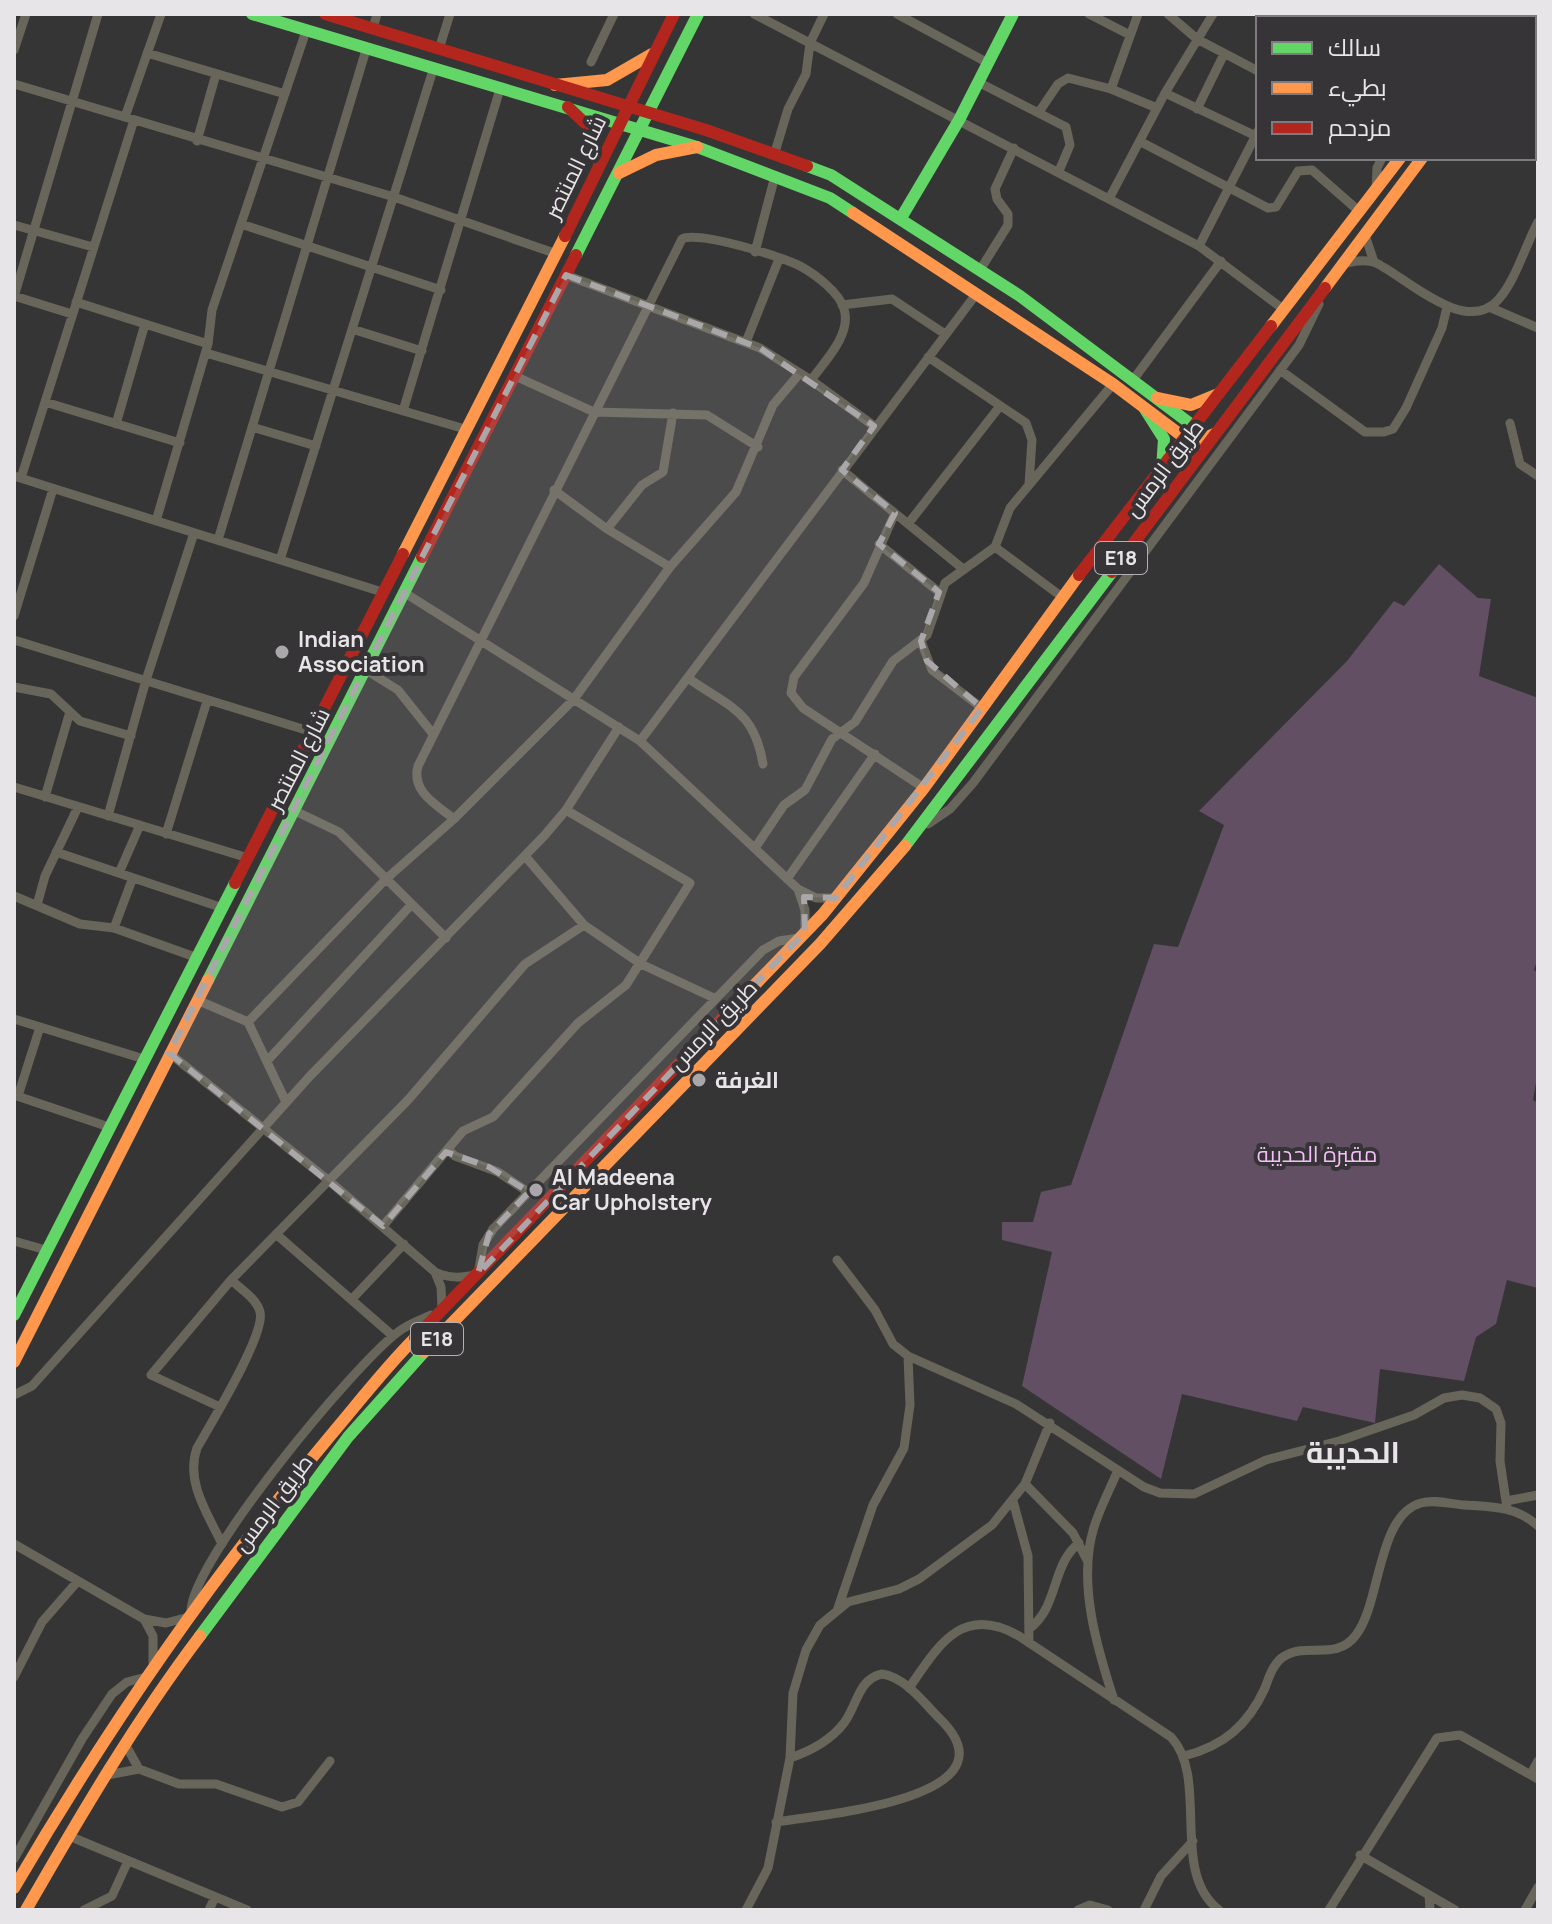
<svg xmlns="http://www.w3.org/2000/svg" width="1552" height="1924" font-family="Manrope,Cairo,sans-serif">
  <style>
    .green { fill: #624f64 }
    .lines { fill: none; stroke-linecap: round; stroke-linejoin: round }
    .street { stroke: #68665a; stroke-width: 9 }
    .fast { stroke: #63d668; stroke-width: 12 }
    .slow { stroke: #ff974d; stroke-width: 12 }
    .jam { stroke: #b3261e; stroke-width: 12 }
    .marked { fill: #a9a7a9; fill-opacity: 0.2; stroke: #a9a7a9; stroke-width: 6; stroke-dasharray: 16 10; stroke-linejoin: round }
    .poi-dot { fill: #a9a7a9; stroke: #363436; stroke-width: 3 }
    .labels { text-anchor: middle; stroke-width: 8; stroke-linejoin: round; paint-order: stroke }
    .shield { fill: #363436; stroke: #b2b0b2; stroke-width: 2 }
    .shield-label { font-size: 20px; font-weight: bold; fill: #e7e5e7 }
    .street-label { font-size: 22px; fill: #e7e5e7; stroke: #363436 }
    .poi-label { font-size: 22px; font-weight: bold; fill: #e7e5e7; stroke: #363436; text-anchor: start }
    .park-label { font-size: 22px; fill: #f5befa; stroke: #363436 }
    .district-label { font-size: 30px; font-weight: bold; fill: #e7e5e7; stroke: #363436 }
  </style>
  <rect width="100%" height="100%" fill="#353535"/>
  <!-- green -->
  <path class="green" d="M1439 564 1478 598 1491 599 1479 676 1538 698V957L1534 970 1538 973V1071L1533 1100 1538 1103V1288L1507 1280 1496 1324 1476 1337 1464 1381 1380 1369 1375 1423 1303 1407 1297 1421 1182 1394 1161 1479 1022 1386 1052 1252 1002 1240V1222H1033L1041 1192 1071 1185 1154 944 1178 947 1224 825 1199 811 1347 661 1394 601 1404 606Z"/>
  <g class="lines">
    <!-- street -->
    <path class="street" d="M754 14 1199 246 1283 309
      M897 14 988 63
      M1089 14 1130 35
      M1168 14 1197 39 1258 71
      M1318 18 1320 14
      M1486 18 1489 14
      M373 28 377 14
      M439 49 450 14
      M14 50 26 14
      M147 53 285 94
      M591 62 614 14
      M978 82 1066 127 1070 145 1059 171
      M14 84 394 197 554 253
      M1111 89 1138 14
      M1165 93 1256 136
      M1197 109 1224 54
      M1039 112 1058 84 1068 78 1111 89 1157 108
      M125 117 161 14
      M197 141 216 74
      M1141 142 1268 208 1276 207 1298 171 1312 170 1360 212
      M775 152 788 109 806 74 810 43 824 14
      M1376 189 1377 168 1382 158
      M1110 197 1165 93 1213 14
      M241 224 441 290
      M14 225 93 247
      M1365 235 1374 262
      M1199 246 1258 131
      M755 252 775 176
      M1346 263C1355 261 1367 259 1376 263 1407 278 1465 336 1498 300 1516 280 1525 246 1538 222
      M980 270 1008 225V214L997 199 995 189 1014 148
      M566 275 760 348 811 380 874 426
      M14 296 72 314
      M14 297 98 14
      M76 302 208 344
      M842 305 892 299 945 334
      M1489 307 1538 328
      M352 329 422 351
      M746 342 779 259
      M206 353 465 429
      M928 357 1026 423 1032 440 1029 484
      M1280 370 1365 432H1384L1393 429 1406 408 1442 328 1447 307
      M515 376 594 412 707 415 758 447
      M1133 380 1221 261
      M45 402 180 443
      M403 411 500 89
      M1510 423 1520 464 1538 476
      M116 424 145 324
      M252 427 316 446
      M842 470 962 568
      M14 476 382 592
      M21 478 134 120
      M554 490 607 529 670 567
      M895 513 864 583 794 677 791 693 803 708 924 788
      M156 521 208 344 212 310 306 31
      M908 524 1000 406
      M607 529 642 485 663 472 673 413
      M218 540 366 50
      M879 544 939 592
      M995 547 1062 597
      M280 560 433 70
      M405 593 640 741 798 889 816 898H833
      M14 616 53 489
      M14 640 309 731
      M921 641 932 670 982 708
      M366 670 398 690 433 734
      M688 678C730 708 754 710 763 764
      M14 687 51 694 80 721 131 736
      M640 741 977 293
      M14 787 245 857
      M45 797 69 715
      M295 811 339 832 446 938
      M108 816 146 680 194 533
      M454 819C437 805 411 792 418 766L682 239C697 230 783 257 800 266 815 274 840 293 844 309 852 334 825 361 811 380
      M928 824 950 809 973 783 1299 345 1319 304
      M166 834 207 701
      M755 848 784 805 805 790 832 739 855 722 893 661 927 635 945 583 995 547 1010 508 1113 384
      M56 852 220 907
      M525 856 584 925 641 964 714 998
      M119 873 140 825
      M787 879 875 754
      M798 889 805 910V932
      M14 896 80 924 114 928 195 957
      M37 905 45 876 78 807
      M114 928 132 880
      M197 1000 248 1022 286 1102
      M14 1019 144 1059
      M248 1022 386 879 454 819 574 699 670 567 736 492 773 405 800 373
      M169 1053 328 1180 435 1272C450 1279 462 1278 478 1274L483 1245 493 1229 763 950 779 941 799 938
      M267 1061 412 904
      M14 1095 109 1127
      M18 1096 40 1027
      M448 1150 455 1156 498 1172 528 1192
      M383 1226 463 1131 493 1117 578 1023 626 985 690 883 566 810
      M276 1234 393 1336
      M14 1241 46 1250
      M837 1260 875 1310 893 1344 908 1356 1016 1404 1144 1487 1160 1493 1194 1494 1266 1460 1339 1441 1414 1415 1444 1398 1462 1395 1480 1398 1496 1409 1501 1423 1500 1461 1507 1508
      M435 1272 441 1287 442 1307
      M352 1299 404 1244
      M14 1395 32 1386 310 1076 544 836 566 810 619 727
      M220 1407 151 1375 231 1280 408 1100 525 964 584 925
      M1025 1484 1073 1533 1088 1562
      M1013 1501 1028 1556 1029 1643
      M1506 1501 1538 1495
      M14 1544 144 1619 166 1623 185 1618
      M222 1544C208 1514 185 1482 197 1448 210 1425 266 1334 260 1312 257 1299 241 1289 231 1280
      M838 1608 873 1505 904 1448 910 1405 908 1356
      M191 1611C192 1560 353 1366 398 1332 408 1324 420 1320 431 1315
      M144 1619 153 1636V1662
      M1029 1629C1059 1607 1051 1565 1079 1543
      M14 1677 42 1622 77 1582
      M909 1688C938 1646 962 1603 1019 1636L1171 1737C1210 1779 1169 1872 1219 1910
      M1114 1700C1097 1648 1077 1582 1094 1527 1100 1508 1110 1489 1118 1470
      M125 1744 139 1769
      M1184 1756C1224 1746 1248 1725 1265 1688 1269 1677 1273 1664 1283 1657 1306 1641 1336 1662 1356 1635 1381 1603 1377 1515 1421 1503 1435 1499 1450 1504 1464 1505 1492 1507 1516 1506 1538 1526
      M1531 1774 1538 1761
      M107 1775 139 1769 179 1784H216L282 1807 298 1802 330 1761
      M776 1822C818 1815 1022 1799 940 1719 924 1703 905 1677 882 1674 858 1679 857 1706 844 1723 830 1741 811 1751 790 1758
      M69 1836 247 1910
      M1360 1855 1455 1910
      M14 1859 82 1739 112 1694 127 1682 146 1677
      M1429 1895 1430 1910
      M84 1910 112 1896 128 1861
      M209 1910 215 1897
      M746 1910 768 1868 790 1758 793 1693 806 1650 820 1625 848 1602 899 1589 919 1579 992 1525 1025 1484 1050 1423
      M1078 1910 1090 1905 1108 1910
      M1144 1910 1161 1876 1193 1841
      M1329 1910 1437 1738 1460 1735 1538 1779
      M1525 1910 1538 1887"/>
    <!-- fast -->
    <path class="fast" d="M252 14 697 147 830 198 853 213
      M1505 18 1508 14
      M807 166 831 175 1020 296 1200 431
      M901 218 959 120 1013 14
      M576 255 698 14
      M1145 409 1164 439 1162 469
      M905 846 1112 572
      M208 980 422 557
      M14 1315 235 883
      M200 1636 348 1437 424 1352"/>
    <!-- slow -->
    <path class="slow" d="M1527 18 1530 14
      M555 85 607 80 652 54
      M1534 105 1538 109
      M1534 121 1538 124
      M619 173 656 155 697 147
      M853 213 1113 384 1186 439 1199 440 1214 434
      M1325 288 1422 158
      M1271 326 1400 158
      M1157 398 1191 405 1218 394
      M403 554 565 236
      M745 995 823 914 924 788 1079 575
      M424 1352 820 944 905 846
      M14 1362 208 980
      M14 1888C108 1727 211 1577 331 1435 359 1402 385 1368 415 1338
      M26 1910C80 1816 135 1722 200 1636"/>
    <!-- jam -->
    <path class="jam" d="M325 14 706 130 807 166
      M568 107 587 125 599 164
      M565 236 674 14
      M422 557 576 255
      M1112 572 1325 288
      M1079 575 1271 326
      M235 883 403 554
      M415 1338 745 995"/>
  </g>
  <!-- marked area -->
  <path class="marked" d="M566 275 760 348 874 426 842 470 895 513 879 544 939 592 921 641 927 661 982 708 836 898 804 897 805 932 478 1274 489 1234 529 1192 489 1167 446 1152 383 1226 169 1053Z"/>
  <!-- markers -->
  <g class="poi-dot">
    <circle cx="282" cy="652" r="8"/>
    <circle cx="699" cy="1080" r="8"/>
    <circle cx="536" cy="1190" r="8"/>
  </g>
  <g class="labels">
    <!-- shield labels -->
    <g class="shield">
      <rect x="1095" y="542" width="52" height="32" rx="6"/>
      <rect x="411" y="1323" width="52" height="32" rx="6"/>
    </g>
    <g class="shield-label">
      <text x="1121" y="565">E18</text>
      <text x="437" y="1346">E18</text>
    </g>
    <!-- street labels -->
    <g class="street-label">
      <text transform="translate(575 167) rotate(-64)" y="8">شارع المنتصر</text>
      <text transform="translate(1164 468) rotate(-53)" y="8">طريق الرمس</text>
      <text transform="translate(298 759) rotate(-63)" y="8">شارع المنتصر</text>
      <text transform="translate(713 1025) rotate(-46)" y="8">طريق الرمس</text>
      <text transform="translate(273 1503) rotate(-53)" y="8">طريق الرمس</text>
    </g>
    <!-- poi labels -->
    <g class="poi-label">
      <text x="298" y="647">Indian<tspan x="298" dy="25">Association</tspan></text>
      <text x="715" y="1088">الغرفة</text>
      <text x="552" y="1185">Al Madeena<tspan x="552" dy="25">Car Upholstery</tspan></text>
    </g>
    <!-- park labels -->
    <g class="park-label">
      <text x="1317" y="1162">مقبرة الحديبة</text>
    </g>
    <!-- district labels -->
    <g class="district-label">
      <text x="1353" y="1463">الحديبة</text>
    </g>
  </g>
  <!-- border -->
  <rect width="1552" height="1924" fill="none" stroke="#e7e5e7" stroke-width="32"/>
  <!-- legend -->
  <rect x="1256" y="16" width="280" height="144" fill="#363436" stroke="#7d7b7d" stroke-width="2"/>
  <rect x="1272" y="42" width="40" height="12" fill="#63d668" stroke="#7d7b7d" stroke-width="2"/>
  <text x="1328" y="56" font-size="24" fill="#e7e5e7">سالك</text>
  <rect x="1272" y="82" width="40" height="12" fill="#ff974d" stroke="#7d7b7d" stroke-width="2"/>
  <text x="1328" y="96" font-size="24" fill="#e7e5e7">بطيء</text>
  <rect x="1272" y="122" width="40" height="12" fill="#b3261e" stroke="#7d7b7d" stroke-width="2"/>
  <text x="1328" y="136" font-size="24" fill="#e7e5e7">مزدحم</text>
</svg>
